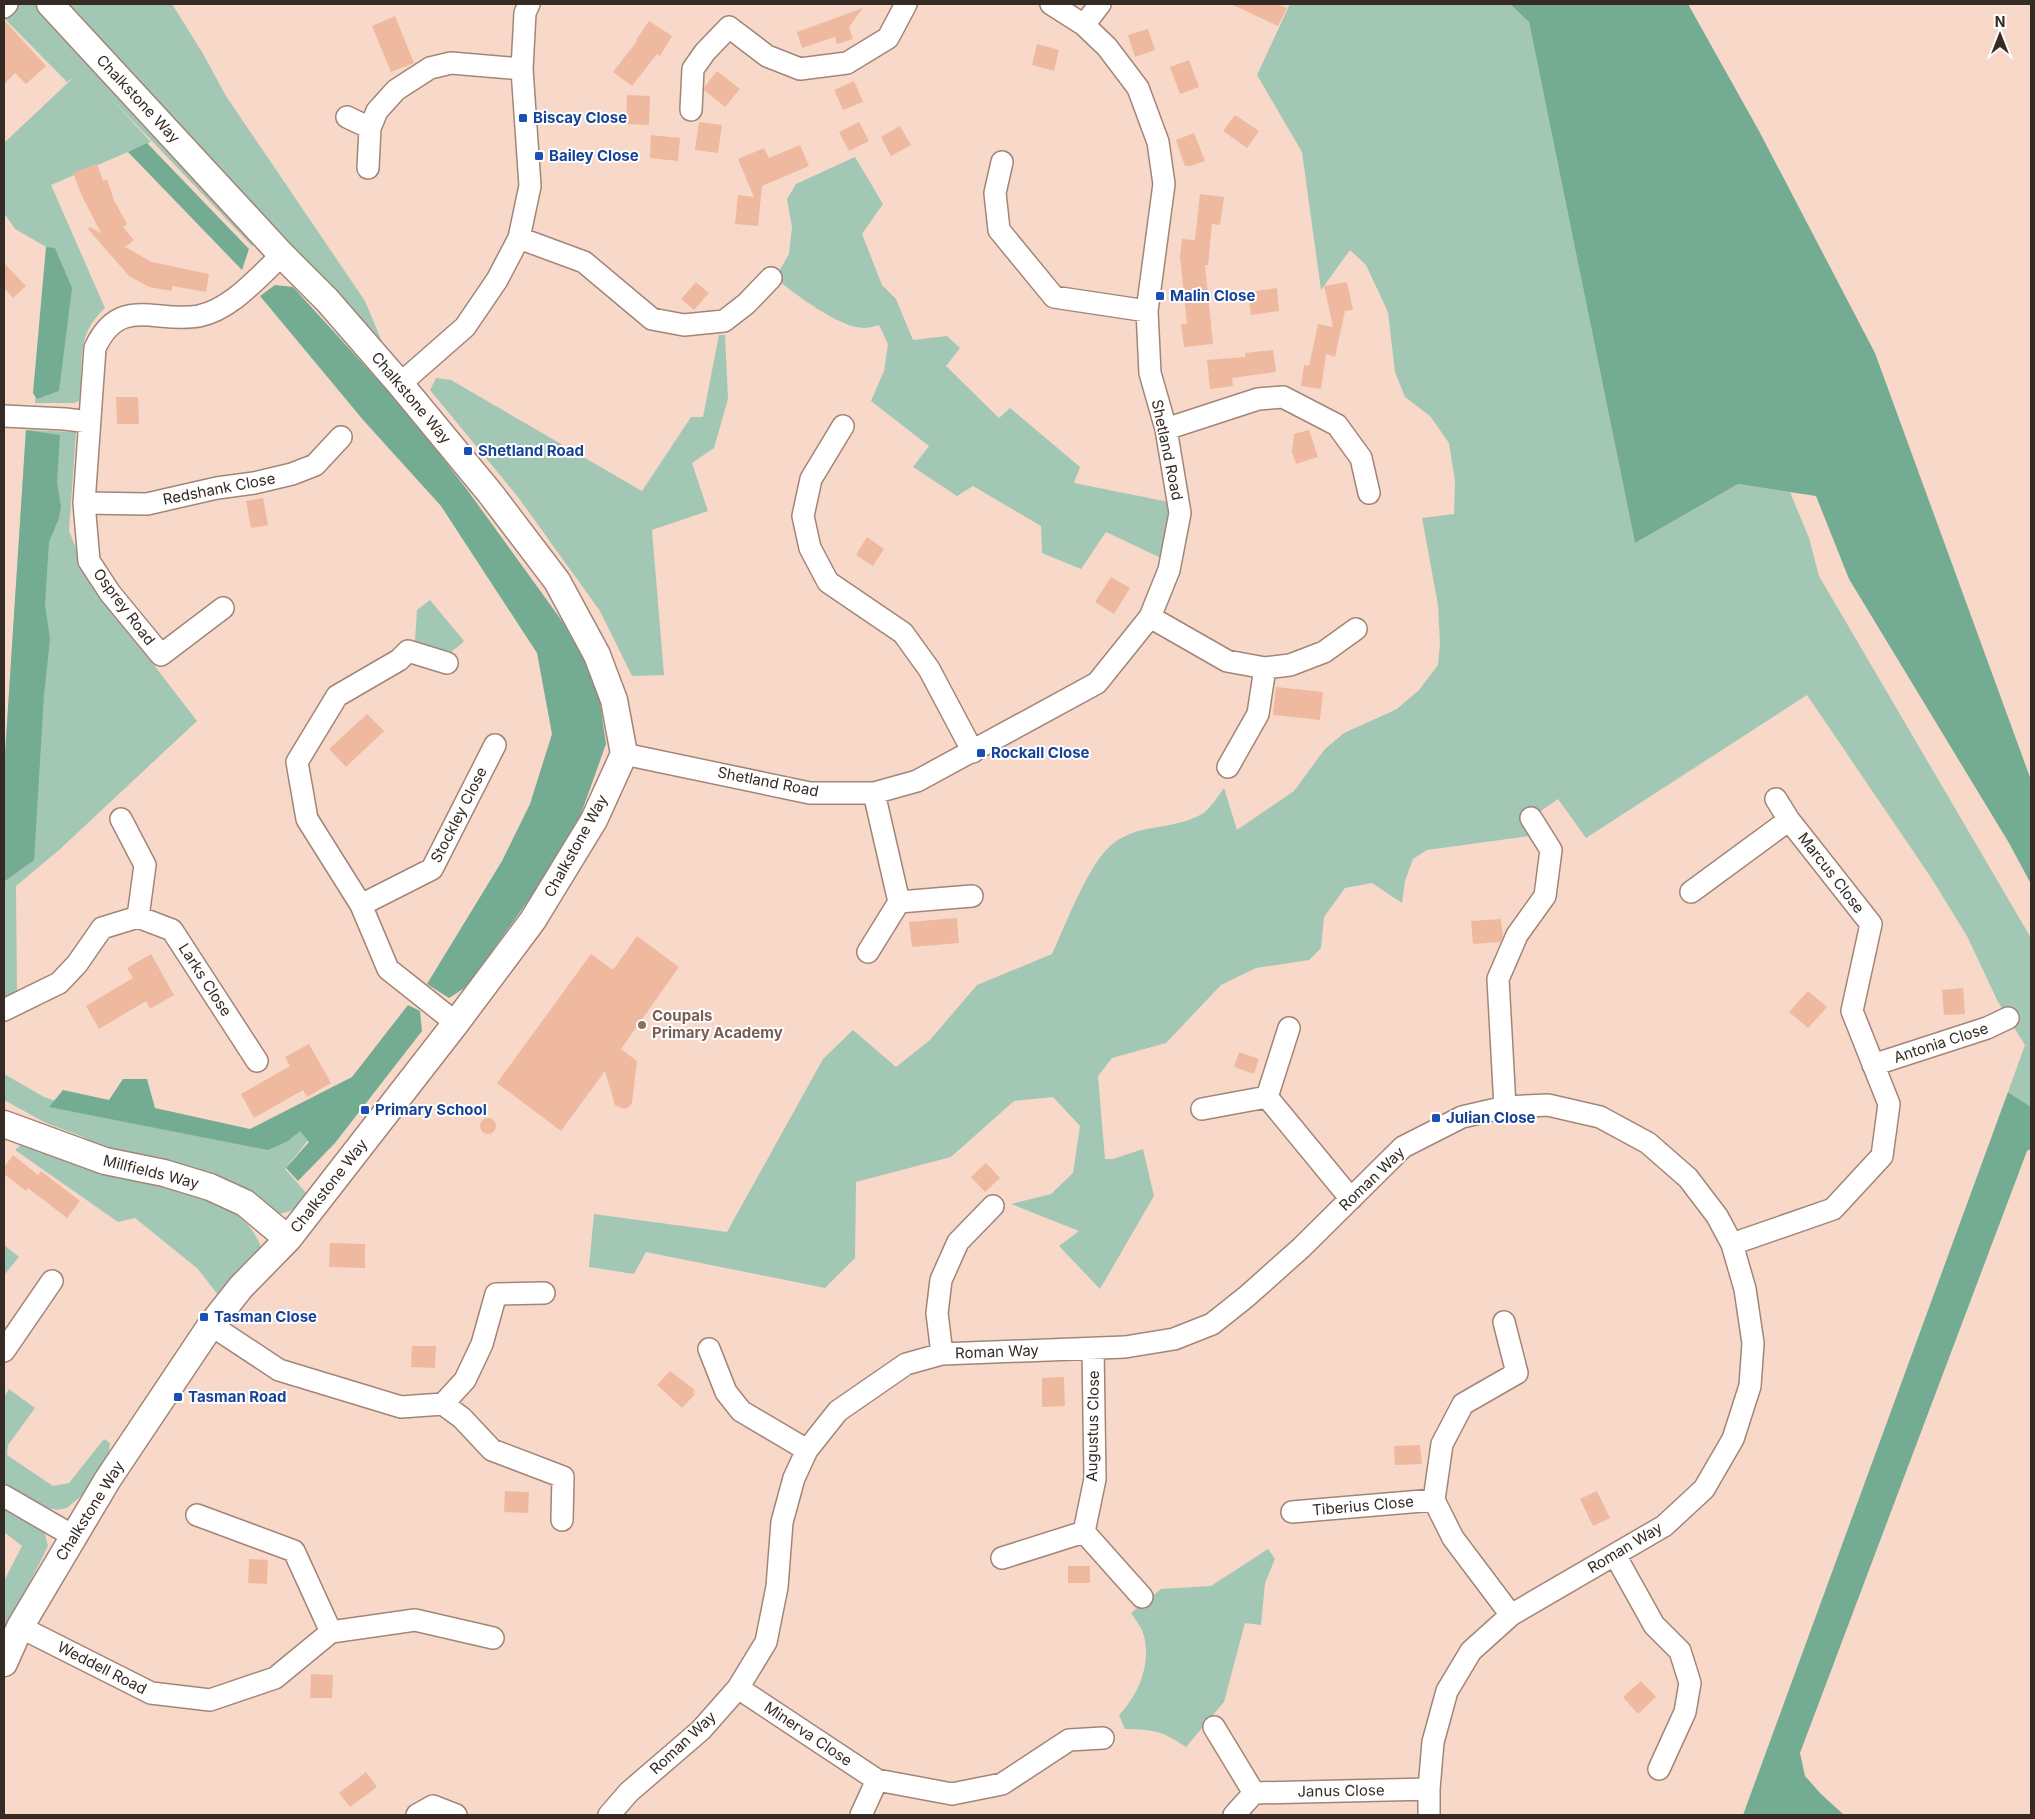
<svg xmlns="http://www.w3.org/2000/svg" width="2035" height="1819" font-family="Inter,sans-serif">
  <style>
    .green { fill: #a2c8b5 }
    .forest { fill: #73ac92 }
    .building { fill: #efb9a0 }
    .lines { fill: none; stroke-linecap: round; stroke-linejoin: round }
    .minor-casing { stroke: #a38577; stroke-width: 24 }
    .tertiary-casing { stroke: #a38577; stroke-width: 29 }
    .minor { stroke: #fff; stroke-width: 21 }
    .tertiary { stroke: #fff; stroke-width: 26 }
    .transit-dot { fill: #1a4fb4; stroke: #fff; stroke-width: 2 }
    .education-dot { fill: #8d6e63; stroke: #fff; stroke-width: 2 }
    .labels { text-anchor: middle; stroke-width: 4; stroke-linejoin: round; paint-order: stroke }
    .street-label { font-size: 15px; fill: #362a24; stroke: #fff }
    .transit-label { font-size: 15px; font-weight: bold; fill: #164399; stroke: #fff; text-anchor: start }
    .education-label { font-size: 15px; font-weight: bold; fill: #785e54; stroke: #fff; text-anchor: start }
  </style>
  <rect width="100%" height="100%" fill="#f8d8c9"/>
  <!-- green -->
  <path class="green" d="M4 4H172L202 52 226 96 365 301 390 361 268 235 252 246 108 95 151 142 51 185 105 308C76 335 83 357 81 393L79 401 74 403H35L48 248 15 229 4 213V143L74 77 67 82 4 18Z
    M1290 4H1510L1529 22 1635 543 1738 484 1790 492 1809 538 1819 576 2031 938V1107L2008 1092 2025 1045 1998 1002 1967 936 1930 876 1807 695 1586 838 1558 799 1531 818 1530 836 1427 850 1413 859 1405 881 1402 903 1372 883 1345 888 1324 917 1321 948 1309 960 1256 968 1221 985 1166 1043 1112 1058 1098 1076 1105 1159H1113L1143 1149 1154 1196 1100 1289 1059 1246 1079 1231 1011 1204 1051 1194 1073 1173 1080 1126 1053 1097 1014 1101 951 1157 856 1182 855 1258 825 1288 646 1252 634 1274 589 1267 594 1214 727 1232 823 1059 853 1030 896 1067 930 1040 977 985 1052 954C1066 924 1090 859 1115 842 1142 823 1174 830 1202 814 1210 809 1218 796 1224 788L1237 830 1294 791 1325 749 1344 733 1397 709 1419 690 1438 665 1440 643 1438 605 1422 518 1454 514 1455 481 1449 443 1430 416 1405 397 1395 372 1388 312 1366 265 1350 250 1321 290 1302 152 1257 75Z
    M855 157 883 204 862 234 882 285 896 299 913 340 947 336 960 348 946 366 999 418 1010 408 1080 467 1074 483 1174 503 1163 559 1106 532 1081 569 1042 553 1041 526 973 486 957 496 913 467 929 446 871 401 884 371 888 344 879 325C874 326 869 328 864 328 839 328 794 293 775 278L789 254 792 227 787 199 796 184Z
    M719 335H725L728 399 714 448 692 463 708 511 652 530 664 675 632 676 600 611 518 497 430 390 436 378 451 380 642 491 691 417H703Z
    M26 430 76 432 69 531 90 582 197 721 59 850 16 886 17 992 4 999V770Z
    M430 600 464 641C444 660 443 656 418 647L415 641 417 610Z
    M4 1074 44 1097 84 1111 198 1134 297 1126 310 1138 285 1169 308 1195C299 1206 293 1212 278 1214L212 1174 162 1158 105 1149 81 1136 46 1123 4 1100Z
    M23 1143 202 1195C229 1209 250 1218 261 1247L254 1263 222 1300 198 1269 135 1218 118 1222 15 1150Z
    M4 1245 19 1257 4 1275Z
    M9 1389 35 1408 8 1445 7 1455 53 1486 69 1483 104 1439 110 1443 108 1458 81 1496 67 1508 57 1510 49 1508 4 1483V1397Z
    M4 1503 43 1526 48 1546 4 1634V1581L22 1546 4 1532Z
    M1268 1549 1275 1559 1265 1583 1261 1625 1245 1623 1224 1702 1186 1747C1160 1730 1155 1730 1125 1729L1119 1715C1140 1694 1153 1659 1142 1630 1139 1624 1135 1619 1131 1613L1161 1589 1211 1586Z"/>
  <!-- forest -->
  <path class="forest" d="M1510 4H1688L1759 131 1875 353 2031 780V884L2009 843 1849 579 1816 496 1738 484 1635 543 1529 22Z
    M147 143 249 249 242 270 128 152Z
    M46 247 55 248 72 288 59 391 37 399 33 393Z
    M275 285 293 287 407 412 468 491 562 621 597 682 606 744 577 825 533 894 466 987 449 998 427 984 502 861 530 804 552 734 537 653 441 506 364 421 260 296Z
    M26 430 60 435 57 482 61 507 59 518 49 542 45 605 50 639 44 695 34 860 5 881 4 770Z
    M408 1005 420 1011 422 1031 335 1143 298 1181 286 1168 309 1142 300 1131 288 1141 268 1150 49 1107 63 1090 109 1100 123 1079H147L155 1108 250 1129 352 1077Z
    M2008 1092 2031 1107V1149L2027 1151 1800 1753 1805 1776 1821 1794 1844 1815H1743Z"/>
  <!-- building -->
  <path class="building" d="M1231 4H1277L1287 8 1278 26Z
    M863 8 849 27 853 39 837 44 835 37 802 48 797 32Z
    M395 16 414 63 391 72 372 26Z
    M4 20 46 66 26 84 15 73 4 84Z
    M649 21 672 36 660 56 657 54 632 86 613 72 637 41 636 40Z
    M1148 29 1155 50 1135 57 1128 35Z
    M1037 44 1059 50 1054 71 1032 65Z
    M1189 60 1199 87 1180 94 1170 67Z
    M717 71 740 89 725 107 704 90 705 86Z
    M854 81 863 102 843 110 834 90Z
    M627 95 650 96 649 125 626 124Z
    M1235 115 1259 131 1247 148 1223 131Z
    M699 122 722 125 718 153 695 150Z
    M859 122 869 141 849 151 839 132Z
    M900 126 911 145 891 156 881 137Z
    M1194 133 1205 161 1191 166H1185L1176 140Z
    M651 135 680 138 678 161 650 158Z
    M800 145 809 166 762 186 758 226 735 224 738 195 754 197 738 159 764 148 769 158Z
    M97 164 103 181 107 179 114 200 127 224 123 227 134 240 125 247 152 262 209 274 206 292 172 286V291L149 287 129 276 88 229 90 227 101 233 81 194 73 173Z
    M1200 194 1224 197 1220 225 1212 224 1208 265H1205L1213 344 1184 347 1181 324H1187L1180 256 1182 239 1195 240Z
    M4 263 26 286 13 298 4 288Z
    M696 282 709 293 694 310 681 299Z
    M1347 282 1353 310 1345 311 1335 357 1326 354 1321 389 1301 386 1304 365 1309 366 1318 324 1333 327 1324 286Z
    M1277 288 1279 311 1251 315 1248 292Z
    M1273 350 1276 372 1232 378 1233 386 1210 389 1207 360 1245 357V353Z
    M116 397H138L139 424H117Z
    M1309 430 1318 457 1296 464 1292 452 1294 434Z
    M263 498 268 525 251 528 246 501Z
    M867 537 884 549 873 566 856 555Z
    M1111 577 1130 588 1114 614 1095 602Z
    M1276 687 1323 692 1320 720 1273 715Z
    M367 714 384 731 346 767 329 749Z
    M957 918 959 943 912 947 909 922Z
    M1501 919 1503 937 1500 942 1473 944 1471 921Z
    M637 936 679 967 621 1049 637 1061 632 1103 629 1107 624 1109 615 1105 605 1071 561 1131 497 1083 591 954 613 970Z
    M151 954 174 995 150 1009 146 1001 99 1029 86 1006 133 978 127 968Z
    M1963 988 1965 1014 1944 1015 1942 990Z
    M1808 991 1827 1007 1808 1028 1789 1012Z
    M309 1044 331 1083 307 1097 303 1090 254 1118 241 1094 290 1066 285 1057Z
    M1239 1052 1259 1059 1254 1074 1234 1067Z
    M480 1126a8 8 0 1 1 16 0a8 8 0 1 1-16 0Z
    M13 1155 38 1175 41 1171 80 1201 67 1218 28 1188 26 1191 4 1174V1167Z
    M986 1163 1000 1178 985 1192 971 1177Z
    M330 1243 365 1244V1268L329 1267Z
    M412 1346H436L435 1368 411 1367Z
    M670 1371 695 1390 693 1392 695 1394 682 1408 657 1385Z
    M1064 1377 1065 1406 1042 1407V1378Z
    M1420 1445 1422 1464 1395 1465 1394 1446Z
    M505 1491 529 1492 528 1513 504 1512Z
    M1597 1491 1610 1518 1593 1526 1580 1499Z
    M249 1559 268 1560 267 1584 248 1583Z
    M1068 1566H1090V1583H1068Z
    M311 1674 333 1675 332 1698H310Z
    M1641 1681 1656 1697 1638 1714 1623 1697Z
    M366 1772 377 1787 350 1807 339 1793Z"/>
  <g class="lines">
    <defs>
      <path id="minor" d="M4 7 7 4
        M1084 25 1100 4
        M691 110 693 69 705 52 729 27 767 56 800 69 847 63 888 38 906 4
        M347 117 370 128
        M1002 162 995 193 999 230 1054 297 1147 311
        M368 168 370 128 377 111 396 90 430 68 451 63 522 69
        M519 238 584 262 652 319 684 325 724 321 746 304 771 278
        M400 384 465 327 497 280 519 238 530 186 522 69 525 13 529 4
        M4 416 65 419 89 422
        M843 426 811 479 803 516 810 548 828 582 903 633 929 669 973 752
        M1166 429 1258 399 1283 397 1337 425 1361 458 1369 493
        M84 503 147 504 217 488 254 483 292 474 315 465 341 437
        M223 608 161 655 110 593 89 561 84 503 95 348C120 294 156 324 199 316 232 309 258 277 282 255
        M1150 617 1227 661 1265 668 1290 665 1324 652 1356 629
        M447 663 408 651 399 660 337 696 297 762 307 819 361 905 388 969 456 1023
        M624 754 810 793H874L917 781 1097 683 1150 617 1169 570 1180 513 1166 429 1150 373 1147 311 1164 184 1158 142 1138 88 1107 47 1084 25 1051 4
        M1228 767 1258 714 1265 668
        M874 793 899 902
        M121 819 145 865 138 917
        M1691 892 1789 820
        M899 902 972 896
        M361 905 432 869 495 745
        M868 952 899 902
        M4 1010 59 983 77 964 102 928 138 917 172 930 257 1061
        M1873 1065 1987 1028 2008 1018
        M1267 1097 1289 1028
        M1505 1107 1498 979 1517 935 1545 896 1551 850 1531 818
        M1202 1109 1267 1097 1351 1199
        M1732 1244 1833 1209 1882 1156 1889 1104 1852 1011 1871 924 1789 820 1776 799
        M1504 1322 1517 1373 1463 1404 1442 1444 1434 1500 1453 1538 1511 1615
        M211 1325 279 1370 401 1407 443 1404 465 1380 482 1344 496 1294 544 1293
        M709 1349 726 1392 741 1411 807 1450
        M4 1351 52 1281
        M942 1354 937 1313 941 1280 958 1242 993 1206
        M443 1404 462 1418 492 1450 563 1477 562 1520
        M4 1496 73 1536
        M1292 1512 1434 1500
        M197 1515 294 1551 331 1632
        M1084 1532 1142 1597
        M1615 1555 1654 1625 1680 1651 1690 1683 1685 1712 1659 1769
        M1002 1558 1084 1532 1095 1479 1093 1349
        M20 1627 151 1693 210 1700 275 1678 331 1632 415 1620 493 1638
        M738 1688 877 1780 861 1815
        M1214 1727 1254 1793 1429 1789
        M877 1780 952 1794 1002 1784 1069 1740 1103 1738
        M417 1815 433 1806 456 1815
        M609 1815 629 1792 701 1730 738 1688 766 1642 777 1587 782 1522 794 1478 807 1450 838 1411 906 1364 942 1354 1125 1347 1174 1339 1212 1324 1246 1297 1301 1248 1403 1147 1462 1117 1505 1107 1548 1105 1600 1117 1648 1143 1688 1178 1717 1216 1732 1244 1745 1289 1753 1343 1750 1386 1733 1439 1704 1489 1664 1526 1511 1615 1471 1651 1447 1691 1433 1742 1429 1789V1815
        M1234 1815 1254 1793"/>
      <path id="tertiary" d="M4 1124 105 1161 164 1173 210 1187 245 1203 288 1239
        M4 1663 20 1627 108 1479 211 1325 241 1287 288 1239 456 1023 533 920 594 820 624 754 614 700 597 655 557 581 490 493 400 384 327 300 282 255 50 4"/>
    </defs>
    <!-- minor casing -->
    <use href="#minor" class="minor-casing"/>
    <!-- tertiary casing -->
    <use href="#tertiary" class="tertiary-casing"/>
    <!-- minor -->
    <use href="#minor" class="minor"/>
    <!-- tertiary -->
    <use href="#tertiary" class="tertiary"/>
  </g>
  <!-- markers -->
  <g class="transit-dot">
    <rect x="518" y="113" width="10" height="10" rx="2.5"/>
    <rect x="534" y="151" width="10" height="10" rx="2.5"/>
    <rect x="1155" y="291" width="10" height="10" rx="2.5"/>
    <rect x="463" y="446" width="10" height="10" rx="2.5"/>
    <rect x="976" y="748" width="10" height="10" rx="2.5"/>
    <rect x="360" y="1105" width="10" height="10" rx="2.5"/>
    <rect x="1431" y="1113" width="10" height="10" rx="2.5"/>
    <rect x="199" y="1312" width="10" height="10" rx="2.5"/>
    <rect x="173" y="1392" width="10" height="10" rx="2.5"/>
  </g>
  <circle class="education-dot" cx="642" cy="1025" r="5"/>
  <g class="labels">
    <!-- street labels -->
    <g class="street-label">
      <text transform="translate(138 99) rotate(47)" y="5">Chalkstone Way</text>
      <text transform="translate(411 398) rotate(50)" y="5">Chalkstone Way</text>
      <text transform="translate(1167 450) rotate(78)" y="5">Shetland Road</text>
      <text transform="translate(219 489) rotate(-11)" y="5">Redshank Close</text>
      <text transform="translate(124 607) rotate(53)" y="5">Osprey Road</text>
      <text transform="translate(768 782) rotate(11)" y="5">Shetland Road</text>
      <text transform="translate(459 815) rotate(-63)" y="5">Stockley Close</text>
      <text transform="translate(576 846) rotate(-61)" y="5">Chalkstone Way</text>
      <text transform="translate(1831 873) rotate(52)" y="5">Marcus Close</text>
      <text transform="translate(205 980) rotate(57)" y="5">Larks Close</text>
      <text transform="translate(1941 1043) rotate(-18)" y="5">Antonia Close</text>
      <text transform="translate(151 1172) rotate(14)" y="5">Millfields Way</text>
      <text transform="translate(1372 1179) rotate(-44)" y="5">Roman Way</text>
      <text transform="translate(329 1186) rotate(-52)" y="5">Chalkstone Way</text>
      <text transform="translate(997 1352) rotate(-2)" y="5">Roman Way</text>
      <text transform="translate(1093 1426) rotate(-89)" y="5">Augustus Close</text>
      <text transform="translate(1363 1506) rotate(-5)" y="5">Tiberius Close</text>
      <text transform="translate(90 1511) rotate(-58)" y="5">Chalkstone Way</text>
      <text transform="translate(1625 1548) rotate(-31)" y="5">Roman Way</text>
      <text transform="translate(102 1668) rotate(27)" y="5">Weddell Road</text>
      <text transform="translate(808 1734) rotate(34)" y="5">Minerva Close</text>
      <text transform="translate(683 1743) rotate(-43)" y="5">Roman Way</text>
      <text transform="translate(1341 1791) rotate(-1)" y="5">Janus Close</text>
    </g>
    <!-- transit labels -->
    <g class="transit-label">
      <text x="533" y="123">Biscay Close</text>
      <text x="549" y="161">Bailey Close</text>
      <text x="1170" y="301">Malin Close</text>
      <text x="478" y="456">Shetland Road</text>
      <text x="991" y="758">Rockall Close</text>
      <text x="375" y="1115">Primary School</text>
      <text x="1446" y="1123">Julian Close</text>
      <text x="214" y="1322">Tasman Close</text>
      <text x="188" y="1402">Tasman Road</text>
    </g>
    <!-- education labels -->
    <g class="education-label">
      <text x="652" y="1021">Coupals<tspan x="652" dy="17">Primary Academy</tspan></text>
    </g>
  </g>
  <!-- border -->
  <rect width="2035" height="1819" fill="none" stroke="#362a24" stroke-width="10"/>
  <!-- north arrow -->
  <g transform="translate(2000 35)" stroke="#ffffff" stroke-width="4" paint-order="stroke">
  <path d="M0-4L9 19L0 12L-9 19Z" fill="#362a24"/>
  <text y="-8" font-size="14" font-weight="bold" text-anchor="middle" fill="#362a24">N</text>
  </g>
</svg>
